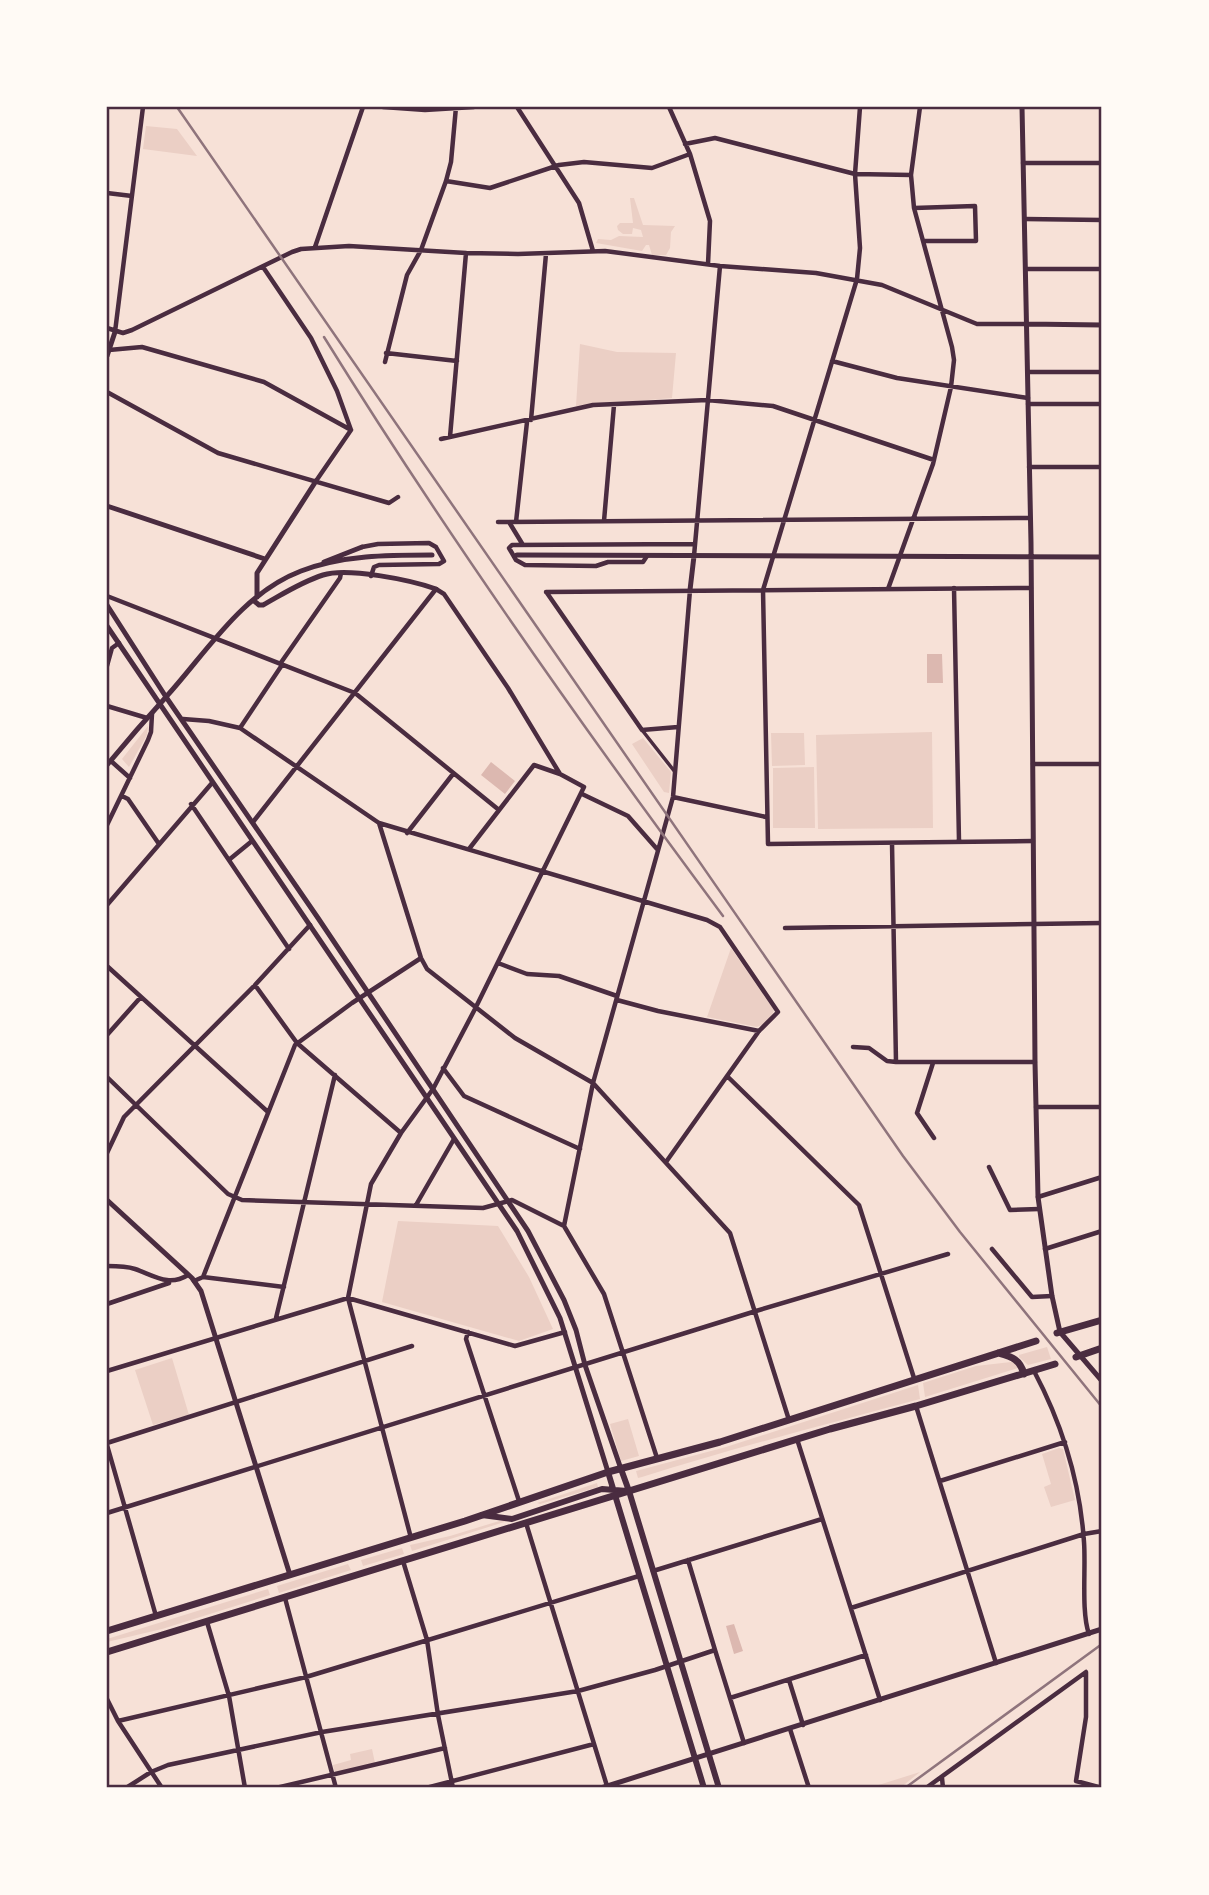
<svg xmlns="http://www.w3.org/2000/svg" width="1209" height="1895" font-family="Signika,sans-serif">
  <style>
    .green { fill: #ebcfc5 }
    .water { fill: #dcb8b0 }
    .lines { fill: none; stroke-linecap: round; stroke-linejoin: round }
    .pedestrian { stroke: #4a2c40; stroke-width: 3.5 }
    .minor { stroke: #4a2c40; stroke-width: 4.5 }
    .tertiary { stroke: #4a2c40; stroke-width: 5 }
    .secondary { stroke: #4a2c40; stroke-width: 6 }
    .trunk { stroke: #4a2c40; stroke-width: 7 }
    .rail { stroke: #8f747c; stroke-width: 2.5 }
    .neatline { fill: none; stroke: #4a2c40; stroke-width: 2.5 }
  </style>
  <rect width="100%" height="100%" fill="#f7e1d7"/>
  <!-- green -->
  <path class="green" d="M146 126 177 129 197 156 143 149Z
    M630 198H634L643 225 675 226 671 232 670 248 666 255H652L649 245H646L642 251 596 243 598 239 611 240 619 236 643 237 641 230 633 228 632 234H623L618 230 617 226 620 223H633Z
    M580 344 617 352 676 353 672 398 576 406Z
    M148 726 147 735 129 767 122 759Z
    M932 732 933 828 818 829 816 735Z
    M771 733H804L805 765 772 766Z
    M643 738 671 772 669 793 664 792 632 744Z
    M814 767 815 828H773V768Z
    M731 948 774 1010C772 1018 764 1025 757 1027L707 1017Z
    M398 1221 498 1226 529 1277 553 1329 519 1341 382 1302Z
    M1047 1347 1051 1359 1028 1365 1019 1357V1355Z
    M172 1358 189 1415 153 1425 135 1370Z
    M1011 1362 1016 1363 1018 1368 925 1397 923 1383 976 1366Z
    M918 1385 920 1399C827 1424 734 1448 642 1477L638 1478 636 1471 726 1447Z
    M628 1419 639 1456 621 1461 610 1424Z
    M1059 1448 1063 1449 1075 1500 1051 1507 1044 1487 1051 1484 1042 1454Z
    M597 1483 598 1487 540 1504 537 1503Z
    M594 1492H600L412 1551 410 1545 450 1536Z
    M402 1548 404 1554 363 1566 361 1560Z
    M348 1564 351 1570 279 1593 277 1586Z
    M268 1589 270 1595 162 1629 107 1642V1639Z
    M372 1749 375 1763 335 1773 333 1765 351 1760 350 1754Z
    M920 1772 900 1788H869Z"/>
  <!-- water -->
  <path class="water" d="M927 654H942L943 683H927Z
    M491 762 515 781 505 794 481 775Z
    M734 1624 743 1651 734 1654 726 1626Z"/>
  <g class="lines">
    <!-- pedestrian -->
    <path class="pedestrian" d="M642 730 675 772"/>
    <!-- minor -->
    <path class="minor" d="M383 107 425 110 474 107
      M517 107 579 203 593 251
      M669 107 690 154 710 221 708 264
      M860 107 855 174 860 248 857 279 763 590 768 844 1033 841
      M685 144 715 138 855 174 911 175
      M1023 163H1102
      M446 181 490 188 559 165 584 162 652 168 690 154
      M107 193 132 196
      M914 208 975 206 976 241H923
      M1025 219 1102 220
      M315 247 363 107
      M263 267 311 338 337 391 351 430
      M1026 269H1102
      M107 328 123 333 132 330 292 252 301 249 349 246 466 253 518 254 605 251 720 266 816 273 882 285 977 324H1027
      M115 332 143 107
      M109 350 142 347 264 382 351 430
      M386 353 457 361
      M832 361 897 378 1028 398
      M385 362 407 275 421 250 446 181 451 162 456 107
      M1028 372H1102
      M107 392 218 453 389 503 398 497
      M1028 404H1102
      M531 420 546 254
      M450 437 466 253
      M441 439 593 405 707 400 773 406 934 460
      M1029 467H1102
      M316 481 351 430
      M604 521 614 405
      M498 522 1030 518
      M509 522 523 545
      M516 522 527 422
      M362 547 378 544 429 543 436 547 444 561 439 564 379 565 374 567 371 576
      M647 556 643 562H608L596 566 525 565 516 560 509 548 512 545 694 544
      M694 556 720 266
      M954 588 959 841
      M888 589 933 464 951 387 954 360 952 347 914 208 911 175 920 107
      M546 592 1031 588
      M547 593 642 730 678 727
      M107 596 355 693 499 810
      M280 664 340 578 341 573
      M107 666 112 648 119 643
      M107 706 147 718
      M183 719 209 721 240 728 379 823 707 920 720 927 778 1012 759 1031 666 1162
      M240 728 282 665
      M111 761 130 778
      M1033 764H1102
      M582 794 628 816 657 849
      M122 796 128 799 159 844
      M673 797 766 817
      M191 804 289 949
      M253 822 436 589 444 594 508 688 560 774
      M379 823 421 958 427 969 515 1038 593 1083 730 1233 789 1420
      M107 825 148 740 151 732 152 714
      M407 833 453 774
      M892 843 896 1062
      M230 859 252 841
      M107 905 212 783
      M785 928 1102 923
      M498 963 527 974 559 976 617 996
      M107 966 268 1112
      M255 985 297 1043 401 1133
      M617 1000 658 1011 759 1031
      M107 1035 140 998
      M853 1047 869 1048 887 1061 896 1062H1035
      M933 1063 917 1113 934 1138
      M443 1068 464 1096 580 1149
      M727 1076 859 1205 914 1378
      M107 1077 228 1194 242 1200 483 1208 512 1200 564 1226
      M1036 1107H1102
      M107 1153 124 1117 255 985 310 925
      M989 1167 1010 1210 1039 1209
      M1038 1197 1102 1177
      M416 1205 454 1139
      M992 1249 1032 1297 1052 1296
      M1045 1249 1102 1231
      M107 1266C116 1266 126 1266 135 1269 155 1276 169 1287 188 1275
      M203 1277 295 1045 352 1003 421 958
      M194 1281 203 1277 284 1287
      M107 1304 169 1283
      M276 1318 335 1075
      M468 1332 466 1339 519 1501
      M107 1371 348 1298 515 1346 565 1332
      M1034 1371C1062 1424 1080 1482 1084 1542 1086 1568 1081 1612 1089 1634
      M916 1406 996 1663
      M797 1439 880 1700
      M107 1443 412 1346
      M107 1445 156 1616
      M657 1458 604 1294 564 1226 593 1083 673 797 690 590
      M940 1481 1065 1442
      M107 1513 756 1311 948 1254
      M526 1523 607 1786
      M411 1538 348 1298 371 1184 401 1133 433 1089 475 1009 584 787 560 774 534 765 469 849
      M403 1561 427 1640 438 1715 453 1788
      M653 1571 822 1519
      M285 1598 336 1788
      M851 1608 1084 1534 1102 1531
      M207 1622 229 1696 245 1788
      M715 1650 744 1743
      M789 1680 803 1725
      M730 1698 866 1655
      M107 1699 118 1721 162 1788
      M118 1721 306 1677 639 1576
      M790 1729 809 1788
      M942 1778 943 1788
      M126 1788 151 1772 168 1765 322 1732 578 1691 655 1670 715 1650 688 1560
      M276 1788 445 1748
      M426 1788 594 1744
      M926 1788 1086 1672V1717L1076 1781 1102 1788"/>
    <!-- tertiary -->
    <path class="tertiary" d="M1022 107 1031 543 1035 1062 1038 1197 1052 1296 1060 1332 1102 1381
      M1027 324 1102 325
      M107 356 115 332
      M107 506 265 559
      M517 555 1102 557
      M324 562 362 547
      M690 590 694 556
      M257 597V573L316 481
      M253 600 259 605H263C283 594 301 582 323 575 347 567 411 580 436 589
      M107 605 166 697 318 918 528 1231 564 1300 576 1330 585 1365 621 1469
      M107 626 517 1231 560 1318 608 1472
      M107 765C126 742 146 719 166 697 207 652 241 594 301 571 343 555 388 555 432 555
      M107 1200 192 1278 201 1291 290 1575
      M601 1788 1102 1629"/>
    <!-- secondary -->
    <path class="secondary" d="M621 1469 629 1491 719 1788
      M608 1472 704 1788
      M482 1515 512 1519 602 1489 627 1491"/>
    <!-- trunk -->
    <path class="trunk" d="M1057 1333 1102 1320
      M998 1353C1012 1357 1020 1359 1024 1374
      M1076 1357 1102 1348
      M107 1631 465 1521 608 1472 720 1442 1036 1341
      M107 1652 830 1429 916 1406 1055 1364"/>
    <!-- rail -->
    <path class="rail" d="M177 107 903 1156 960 1232 1102 1407
      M324 337C448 537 583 728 723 916
      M905 1788 1102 1644"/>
  </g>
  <!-- border -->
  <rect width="1209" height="1895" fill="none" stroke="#fffaf5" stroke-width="217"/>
  <rect x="108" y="108" width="992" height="1678" class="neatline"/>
</svg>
